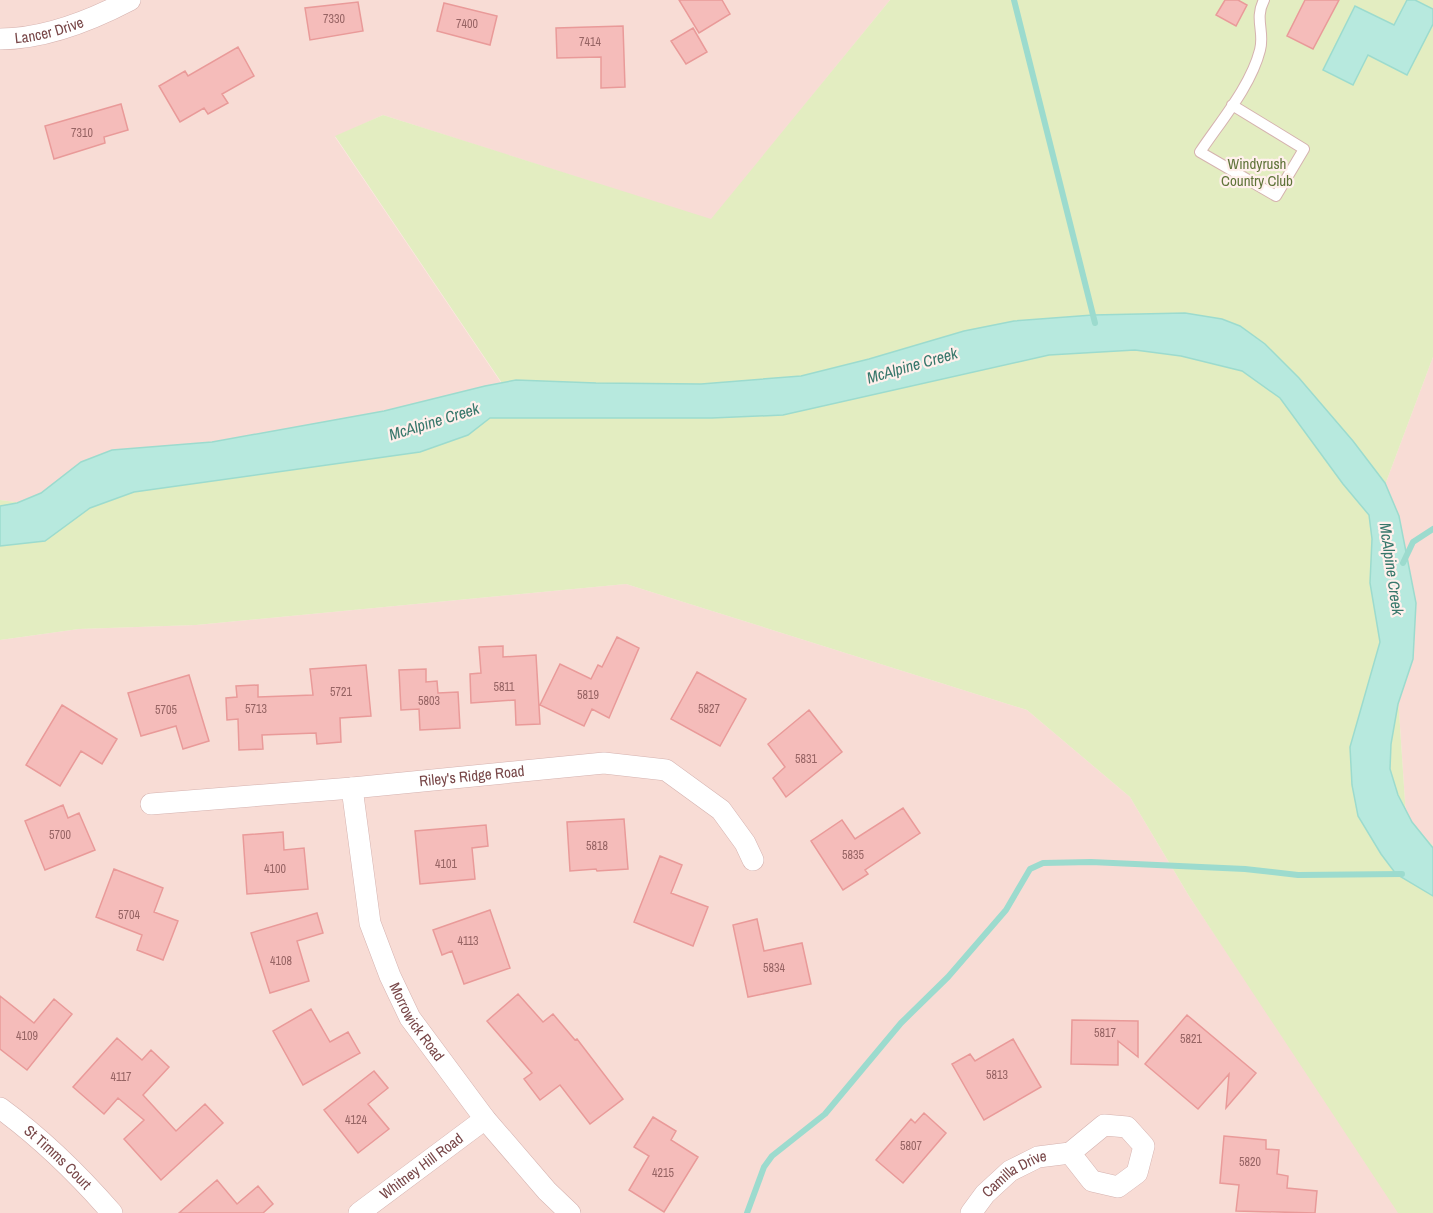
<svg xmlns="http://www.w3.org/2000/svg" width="1433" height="1213" font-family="'Archivo Narrow',sans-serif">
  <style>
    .residential { fill: #f8dcd5 }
    .green { fill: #e3edc1 }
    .water { fill: #b7e9de; stroke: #9cdbce; stroke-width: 1.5 }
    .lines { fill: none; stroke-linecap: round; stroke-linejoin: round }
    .stream { stroke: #9cdbce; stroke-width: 6 }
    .building { fill: #f5bcba; stroke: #e99a99; stroke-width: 1.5 }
    .service-casing { stroke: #d5b2af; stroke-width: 12 }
    .minor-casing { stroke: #d5b2af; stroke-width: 22 }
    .service { stroke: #fff; stroke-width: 10 }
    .minor { stroke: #fff; stroke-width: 21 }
    .labels { text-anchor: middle; stroke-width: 4.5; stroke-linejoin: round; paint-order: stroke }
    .number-label { font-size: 12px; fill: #976464 }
    .street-label { font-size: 15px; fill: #784748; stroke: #fff0ec }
    .park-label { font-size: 15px; fill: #5f7339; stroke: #fff0ec }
    .water-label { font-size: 16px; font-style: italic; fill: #37776b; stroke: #fff0ec }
  </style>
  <rect width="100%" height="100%" fill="#feeae4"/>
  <!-- residential -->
  <path class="residential" d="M0 0H890L711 220 383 115 335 137 510 396 23 503 0 500Z
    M1433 357V846L1406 817 1389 559 1376 509Z
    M626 584 1027 710 1130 797 1189 896 1401 1213H0V640L79 629 196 625Z"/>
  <!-- green -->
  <path class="green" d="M890 0H1433V357L1376 509 1389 559 1406 817 1433 846V1213H1398L1189 896 1130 797 1027 710 626 584 196 625 79 629 0 640V500L23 503 510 395 335 136 383 115 711 219Z"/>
  <!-- water -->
  <path class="water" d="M1407 0H1415L1433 9V24L1407 75 1368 55 1353 85 1323 70 1355 6 1394 25Z
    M1185 313 1222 319 1240 326 1265 344 1299 378 1353 441 1385 483 1399 516 1416 603 1413 659 1398 704 1391 744 1390 769 1398 795 1412 822 1433 848V896L1396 874 1381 854 1358 816 1352 785 1350 747 1380 642 1370 583 1372 539 1369 515 1343 484 1280 398 1242 371 1181 356 1135 350 1049 355 783 415 712 418H490L468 435 420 452 134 492 90 508 45 541 0 546V506L17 503 41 493 81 462 112 450 212 442 384 411 485 386 516 380 596 383 701 384 801 376 869 359 964 331 1014 321 1093 315Z"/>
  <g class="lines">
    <!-- stream -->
    <path class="stream" d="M1014 0 1095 323
      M1403 563 1413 542 1433 529
      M747 1213 764 1167 772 1156 825 1114 901 1023 948 977 1006 910 1030 869 1043 863 1091 862 1245 869 1298 875 1402 874"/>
  </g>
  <!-- building -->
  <path class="building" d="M679 0H722L730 14 699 33Z
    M1225 0H1238L1247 5 1236 26 1216 15Z
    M1305 0H1339L1313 49 1287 36Z
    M358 2 363 31 310 40 305 8Z
    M444 3 497 16 490 45 437 31Z
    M623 26 625 87 601 88V57L557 58 556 28Z
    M693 28 707 52 686 64 671 41Z
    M238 47 254 76 222 94 228 103 208 114 204 108 180 122 159 86 185 71 188 76Z
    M121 104 128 130 104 137 105 143 54 159 45 126Z
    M617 637 639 648 609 718 592 709 584 726 540 705 560 664 591 679 598 665 602 667Z
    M503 646V657L536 655 540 724 516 725 515 700 471 703 470 674 481 673 479 647Z
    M366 665 371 716 340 718 341 742 317 744 316 733 262 735 263 749 239 750 238 719 227 720 226 698 237 697 236 686 258 685V697L313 695 310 669Z
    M426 669V682L437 681 438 693 458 692 460 728 420 730 419 709 401 710 399 670Z
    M697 672 746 699 720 746 671 719Z
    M189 675 209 741 183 749 176 726 141 736 128 693Z
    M62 705 117 739 102 764 81 751 60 786 26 765Z
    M809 710 842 752 786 797 773 778 785 767 768 744Z
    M63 805 68 818 79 813 95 850 45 870 25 821Z
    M903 808 920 833 865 870 868 874 843 890 811 841 842 820 855 839Z
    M624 819 628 869 597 871 596 869 570 871 567 822Z
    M486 825 488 846 472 848 475 879 420 884 415 831Z
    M283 832 284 850 304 848 308 889 247 894 243 835Z
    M660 856 682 865 671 893 708 907 693 946 634 922Z
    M114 869 163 888 154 912 178 921 163 960 137 950 142 935 96 917Z
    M490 910 510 968 464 984 452 951 442 955 433 930Z
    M317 913 323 933 297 941 309 981 270 993 251 933Z
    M757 919 764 951 802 943 811 984 748 997 733 925Z
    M518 994 543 1022 553 1014 575 1040 577 1039 623 1099 590 1124 560 1085 540 1100 524 1079 532 1073 487 1021Z
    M0 996 34 1023 54 999 72 1014 27 1070 0 1049Z
    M311 1009 330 1042 348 1032 360 1053 303 1085 273 1031Z
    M1187 1015 1256 1073 1226 1108 1229 1074 1198 1109 1145 1064Z
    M1072 1020 1138 1021V1057L1118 1041V1065L1071 1064Z
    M117 1038 142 1060 151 1050 169 1067 143 1095 176 1131 205 1104 223 1123 161 1180 124 1139 144 1120 118 1098 104 1114 73 1087Z
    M1013 1039 1041 1087 984 1120 952 1064 970 1054 975 1061Z
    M374 1071 388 1088 368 1104 389 1129 358 1153 324 1110Z
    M924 1113 946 1133 903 1183 876 1160 911 1119 915 1123Z
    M653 1117 676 1131 671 1140 698 1157 664 1212 629 1190 649 1156 634 1147Z
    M1224 1136 1266 1140V1149L1279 1150 1277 1174 1288 1176 1287 1188 1317 1191 1315 1213 1236 1211 1239 1185 1220 1183Z
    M217 1180 237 1204 258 1186 273 1204 263 1213H179Z"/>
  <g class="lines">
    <defs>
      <path id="service" d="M1232 105 1304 149 1276 196 1200 152C1220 122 1251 86 1260 50 1265 32 1254 19 1264 0"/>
      <g id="minor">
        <path id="s1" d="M0 39C45 39 90 21 130 0"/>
        <path id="s2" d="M352 788 370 923 390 976 410 1018 485 1119 547 1191 570 1213"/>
        <path id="s3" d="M151 804 352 788 604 763 666 770 721 810 745 843 753 860"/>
        <path id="s4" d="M0 1108C41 1138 78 1174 112 1213"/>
        <path id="s5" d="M359 1213 485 1119"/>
        <path id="s6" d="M971 1213 985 1194 1010 1171 1038 1157 1070 1153 1104 1125 1127 1127 1144 1146 1137 1173 1118 1187 1092 1181 1070 1153"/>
      </g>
    </defs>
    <!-- service casing -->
    <use href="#service" class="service-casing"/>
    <!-- minor casing -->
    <use href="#minor" class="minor-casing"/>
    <!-- service -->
    <use href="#service" class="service"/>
    <!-- minor -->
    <use href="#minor" class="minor"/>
  </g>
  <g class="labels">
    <!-- number labels -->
    <g class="number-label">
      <text x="334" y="23">7330</text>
      <text x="467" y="28">7400</text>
      <text x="590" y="46">7414</text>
      <text x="82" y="137">7310</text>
      <text x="504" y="691">5811</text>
      <text x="341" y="696">5721</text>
      <text x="588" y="699">5819</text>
      <text x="429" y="705">5803</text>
      <text x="256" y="713">5713</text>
      <text x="709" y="713">5827</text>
      <text x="166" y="714">5705</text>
      <text x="806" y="763">5831</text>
      <text x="60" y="839">5700</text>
      <text x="597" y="850">5818</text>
      <text x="853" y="859">5835</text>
      <text x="446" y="868">4101</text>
      <text x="275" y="873">4100</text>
      <text x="129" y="919">5704</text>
      <text x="468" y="945">4113</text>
      <text x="281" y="965">4108</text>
      <text x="774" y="972">5834</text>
      <text x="1105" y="1037">5817</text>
      <text x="27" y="1040">4109</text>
      <text x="1191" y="1043">5821</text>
      <text x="997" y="1079">5813</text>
      <text x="121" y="1081">4117</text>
      <text x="356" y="1124">4124</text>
      <text x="911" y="1150">5807</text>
      <text x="1250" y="1166">5820</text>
      <text x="663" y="1177">4215</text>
    </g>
    <!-- street labels -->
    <g class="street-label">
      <text dy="5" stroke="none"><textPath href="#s1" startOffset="50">Lancer Drive</textPath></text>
      <text dy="5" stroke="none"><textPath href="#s3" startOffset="322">Riley's Ridge Road</textPath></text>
      <text dy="5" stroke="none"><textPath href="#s2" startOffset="246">Morrowick Road</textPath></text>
      <text dy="5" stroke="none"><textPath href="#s4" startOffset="76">St Timms Court</textPath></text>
      <text dy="5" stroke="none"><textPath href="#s5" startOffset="78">Whitney Hill Road</textPath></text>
      <text dy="5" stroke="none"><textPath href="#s6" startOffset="60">Camilla Drive</textPath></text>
    </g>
    <!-- park labels -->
    <g class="park-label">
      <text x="1257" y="169">Windyrush<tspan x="1257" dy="17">Country Club</tspan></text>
    </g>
    <!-- water labels -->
    <g class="water-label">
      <text transform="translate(912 365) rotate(-16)" y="6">McAlpine Creek</text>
      <text transform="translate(434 421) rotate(-17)" y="6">McAlpine Creek</text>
      <text transform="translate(1392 569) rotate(82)" y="6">McAlpine Creek</text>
    </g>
  </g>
</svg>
